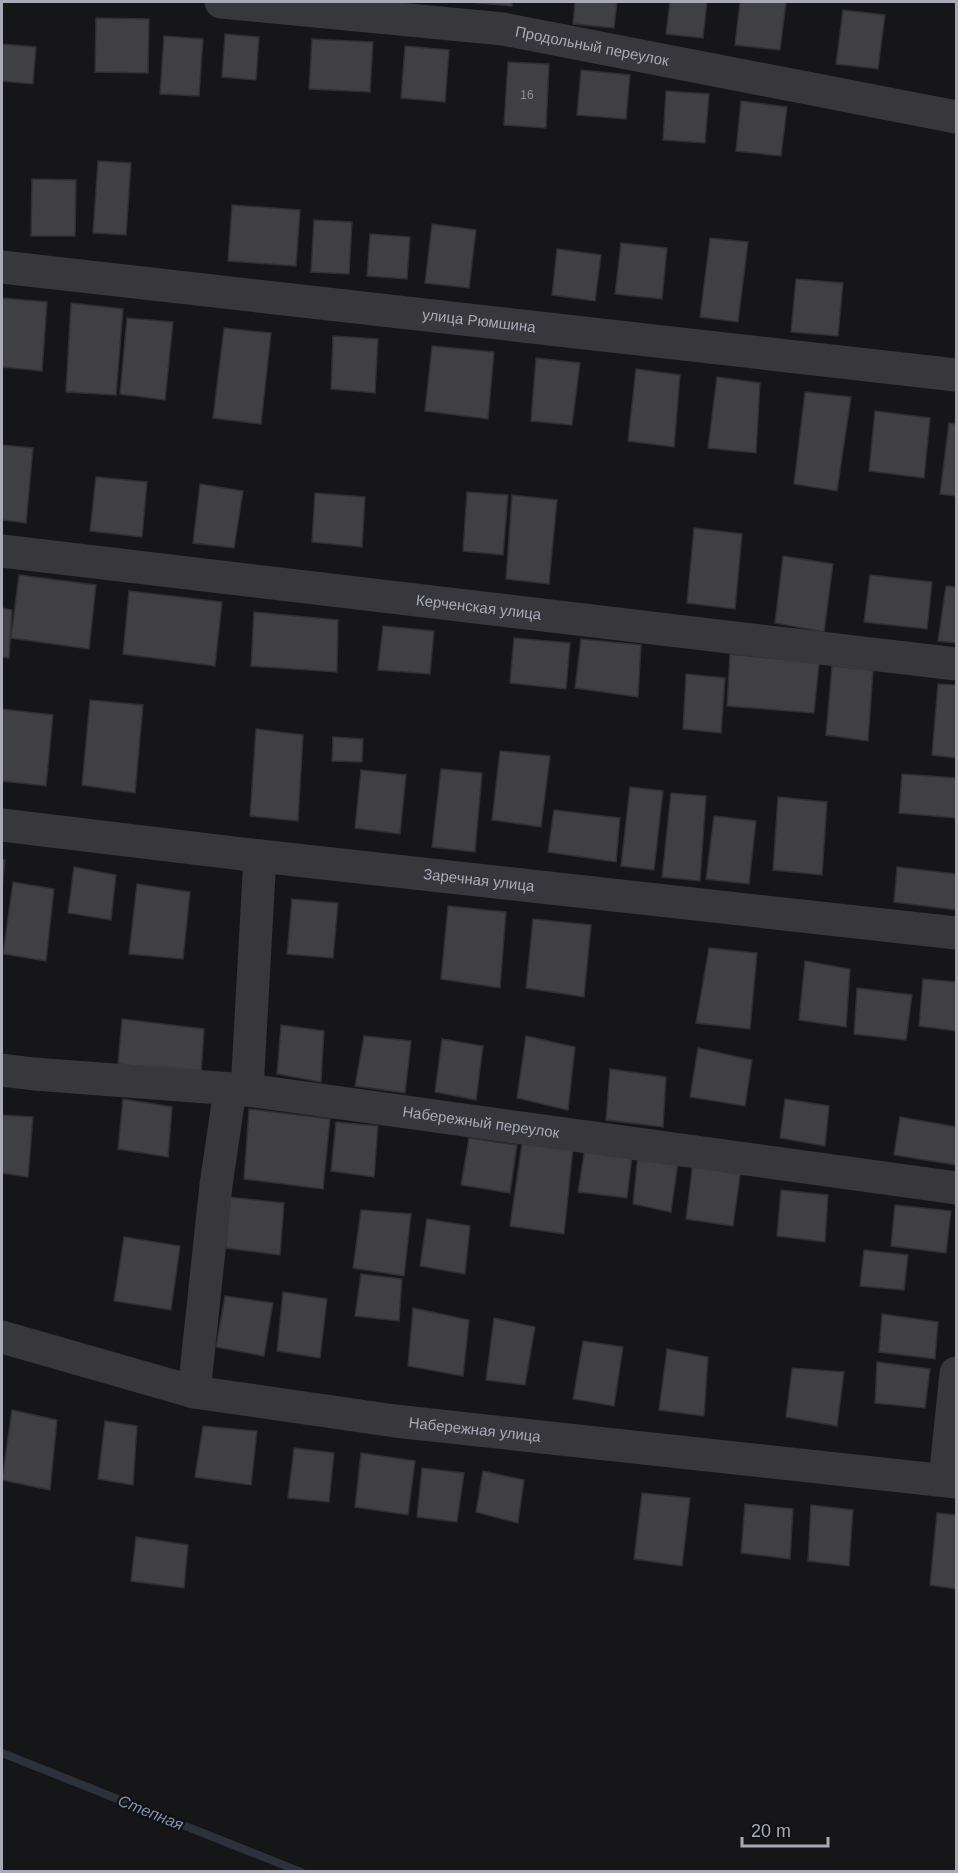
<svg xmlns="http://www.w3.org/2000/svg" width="958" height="1873" font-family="Arial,sans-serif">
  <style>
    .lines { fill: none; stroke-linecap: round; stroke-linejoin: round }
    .stream { stroke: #2c323b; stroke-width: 8 }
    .building { fill: #403f44; stroke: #302f33; stroke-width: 1.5 }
    .minor { stroke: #37373c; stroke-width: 33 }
    .labels { text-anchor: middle; stroke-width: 4.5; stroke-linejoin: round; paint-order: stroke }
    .number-label { font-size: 12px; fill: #8e8f9a }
    .street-label { font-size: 15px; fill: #a8aab7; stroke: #111012 }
    .water-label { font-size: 16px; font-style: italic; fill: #8092b0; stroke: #111012 }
  </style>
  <rect width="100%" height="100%" fill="#161517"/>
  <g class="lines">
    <!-- stream -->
    <path class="stream" d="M2 1753 301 1872"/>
  </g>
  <!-- building -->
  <path class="building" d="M469 2H512V6Z
    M575 2H617L614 28 573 24Z
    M670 2H707L703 38 666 34Z
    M740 2H786L780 50 735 45Z
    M843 10 885 15 878 69 836 64Z
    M96 18 149 19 148 73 95 72Z
    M225 34 259 37 256 80 222 77Z
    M164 36 203 39 199 96 160 94Z
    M312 39 373 42 370 92 309 89Z
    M2 44 36 47 33 84 2 81Z
    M405 46 449 50 445 102 401 98Z
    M508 62 549 64 546 128 504 125Z
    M581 70 630 75 626 119 577 115Z
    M666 91 709 94 705 143 663 140Z
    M741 101 787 107 781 156 736 151Z
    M98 161 131 163 126 235 93 233Z
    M32 179 76 180 75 236H31Z
    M232 205 300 210 296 266 228 261Z
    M314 220 352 222 349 274 311 272Z
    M432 224 476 230 469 288 425 283Z
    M370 234 410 237 407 279 367 276Z
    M710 238 748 242 738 322 700 317Z
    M621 243 667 248 662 299 615 294Z
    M557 249 601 255 595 301 552 295Z
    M796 279 843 283 838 336 791 332Z
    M2 298 47 302 42 371 2 367Z
    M71 303 123 309 116 395 66 392Z
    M127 318 173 322 165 400 120 394Z
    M224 328 271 333 261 424 213 418Z
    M333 336 378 339 375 393 331 389Z
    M432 346 494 352 488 419 425 411Z
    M536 358 580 363 572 425 531 421Z
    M636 369 680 375 674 447 628 441Z
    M717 377 760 383 756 453 708 448Z
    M805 392 851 397 837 491 794 484Z
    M875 411 930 418 924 478 869 471Z
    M949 423 956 424V496L940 494Z
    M2 445 33 448 26 523 2 520Z
    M96 477 147 482 142 537 90 531Z
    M200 484 243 491 234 548 193 543Z
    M467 492 508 495 503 555 463 551Z
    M315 493 365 497 362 547 312 542Z
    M512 495 557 500 549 584 506 579Z
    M694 528 742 534 735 609 687 603Z
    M783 556 833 564 824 632 775 623Z
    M19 575 96 585 89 649 11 638Z
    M870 575 932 582 927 629 864 622Z
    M946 586 956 587V643L938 641Z
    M129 591 222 602 215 666 123 654Z
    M2 608 12 610 9 658 2 657Z
    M254 612 338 620 337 672 251 666Z
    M383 626 434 631 430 674 378 670Z
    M514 638 570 643 566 689 510 683Z
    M581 639 641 645 638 697 575 688Z
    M730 654 819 663 814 713 727 706Z
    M832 666 873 670 868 741 826 735Z
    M686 674 725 678 721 733 683 729Z
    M938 684 956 685V758L932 755Z
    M90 700 143 705 135 793 82 785Z
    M2 709 53 715 46 786 2 781Z
    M256 729 303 735 298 821 250 816Z
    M333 737 363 739 362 762 332 761Z
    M500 751 550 756 541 827 492 820Z
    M441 769 482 773 475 852 432 847Z
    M361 770 406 775 400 834 355 828Z
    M902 774 956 778V818L899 813Z
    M630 787 663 791 654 870 621 866Z
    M671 793 706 796 700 881 662 877Z
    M778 797 827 802 822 875 773 870Z
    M554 810 620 818 616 862 548 852Z
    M714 816 756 821 749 884 706 879Z
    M2 859 5 860 2 889Z
    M74 867 116 875 111 920 68 913Z
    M897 867 956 874V910L894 902Z
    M13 882 54 889 46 961 3 954Z
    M137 884 190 892 183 959 129 954Z
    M292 899 338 903 333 958 287 954Z
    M448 906 506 912 500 988 441 979Z
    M533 919 591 925 584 997 526 988Z
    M709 948 757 953 750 1029 696 1023Z
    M805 961 850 969 846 1027 799 1020Z
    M923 979 956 982V1031L919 1026Z
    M857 988 912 995 906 1040 854 1034Z
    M122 1019 204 1029 201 1075 118 1064Z
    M281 1025 324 1031 321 1082 277 1074Z
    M364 1036 411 1041 405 1093 355 1086Z
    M526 1036 575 1047 568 1110 517 1098Z
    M442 1039 483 1046 476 1100 435 1092Z
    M698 1048 752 1060 745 1106 690 1097Z
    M610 1069 666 1077 663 1127 606 1120Z
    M123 1099 172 1107 168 1157 118 1149Z
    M785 1099 829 1106 825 1146 780 1138Z
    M249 1109 330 1119 323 1189 244 1179Z
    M2 1115 33 1117 28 1177 2 1173Z
    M900 1117 956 1127V1165L894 1155Z
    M336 1122 378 1126 374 1177 331 1171Z
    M469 1138 517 1145 510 1193 461 1185Z
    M522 1143 573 1148 564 1234 510 1226Z
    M585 1148 632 1156 627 1198 578 1192Z
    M638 1154 678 1162 671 1212 633 1204Z
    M693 1162 741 1169 733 1226 686 1219Z
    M781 1190 828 1195 825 1242 777 1236Z
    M229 1197 284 1203 280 1255 226 1248Z
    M895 1205 951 1211 946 1253 891 1246Z
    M361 1210 411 1214 404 1276 353 1268Z
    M427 1219 470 1226 465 1274 420 1266Z
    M124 1237 180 1246 171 1310 114 1301Z
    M864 1250 908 1255 904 1290 860 1286Z
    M361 1274 402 1279 399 1321 355 1316Z
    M283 1292 327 1299 320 1358 277 1351Z
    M225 1296 273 1303 264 1356 216 1347Z
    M413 1308 469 1320 463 1376 408 1366Z
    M882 1314 938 1322 935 1359 879 1352Z
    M494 1318 535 1327 525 1385 486 1380Z
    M583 1341 623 1347 614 1406 573 1399Z
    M667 1349 708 1357 704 1416 659 1410Z
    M877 1362 930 1369 925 1408 875 1403Z
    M792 1368 844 1372 837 1426 786 1417Z
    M12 1410 57 1420 50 1490 2 1480Z
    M105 1421 137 1426 133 1485 98 1479Z
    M203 1426 257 1431 251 1485 195 1477Z
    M294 1448 334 1453 329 1502 288 1498Z
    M361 1453 415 1461 408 1515 355 1507Z
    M422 1468 464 1473 457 1522 417 1517Z
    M483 1471 524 1480 518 1523 476 1512Z
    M642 1493 690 1498 682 1566 634 1559Z
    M745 1504 793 1509 790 1559 741 1553Z
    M811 1505 853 1510 849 1566 808 1561Z
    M937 1513 956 1515V1589L930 1585Z
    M136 1537 188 1545 184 1588 131 1581Z"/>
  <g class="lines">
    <!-- minor -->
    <g class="minor">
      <path id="s1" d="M221 2 503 29 956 117"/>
      <path id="s2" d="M2 267 956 375"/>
      <path id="s3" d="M2 551 956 664"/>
      <path id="s4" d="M2 825 260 856 956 933"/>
      <path id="s5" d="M2 1070 34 1074 247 1090 956 1188"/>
      <path d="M247 1090 260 856"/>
      <path id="s6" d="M2 1337 194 1392 395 1421 956 1482"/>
      <path d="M194 1392 216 1185 230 1090"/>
      <path d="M945 1480 956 1373"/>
    </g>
  </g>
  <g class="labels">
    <!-- number labels -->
    <g class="number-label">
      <text x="527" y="99">16</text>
    </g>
    <!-- street labels -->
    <g class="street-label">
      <text dy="5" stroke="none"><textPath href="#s1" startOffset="374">Продольный переулок</textPath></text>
      <text dy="5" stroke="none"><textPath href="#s2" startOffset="480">улица Рюмшина</textPath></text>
      <text dy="5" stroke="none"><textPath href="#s3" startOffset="480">Керченская улица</textPath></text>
      <text dy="5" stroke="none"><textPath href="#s4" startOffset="480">Заречная улица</textPath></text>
      <text dy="5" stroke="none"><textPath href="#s5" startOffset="482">Набережный переулок</textPath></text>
      <text dy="5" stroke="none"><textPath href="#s6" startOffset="483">Набережная улица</textPath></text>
    </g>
    <!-- water labels -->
    <g class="water-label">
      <text transform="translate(151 1812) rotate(22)" y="6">Степная</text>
    </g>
  </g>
  <!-- border -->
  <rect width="958" height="1873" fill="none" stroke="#a8aab7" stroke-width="6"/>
  <!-- scale -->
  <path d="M742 1837v9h86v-9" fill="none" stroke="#a8aab7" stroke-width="3"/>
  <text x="751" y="1837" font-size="18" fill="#a8aab7" stroke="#111012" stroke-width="4.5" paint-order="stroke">20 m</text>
</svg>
